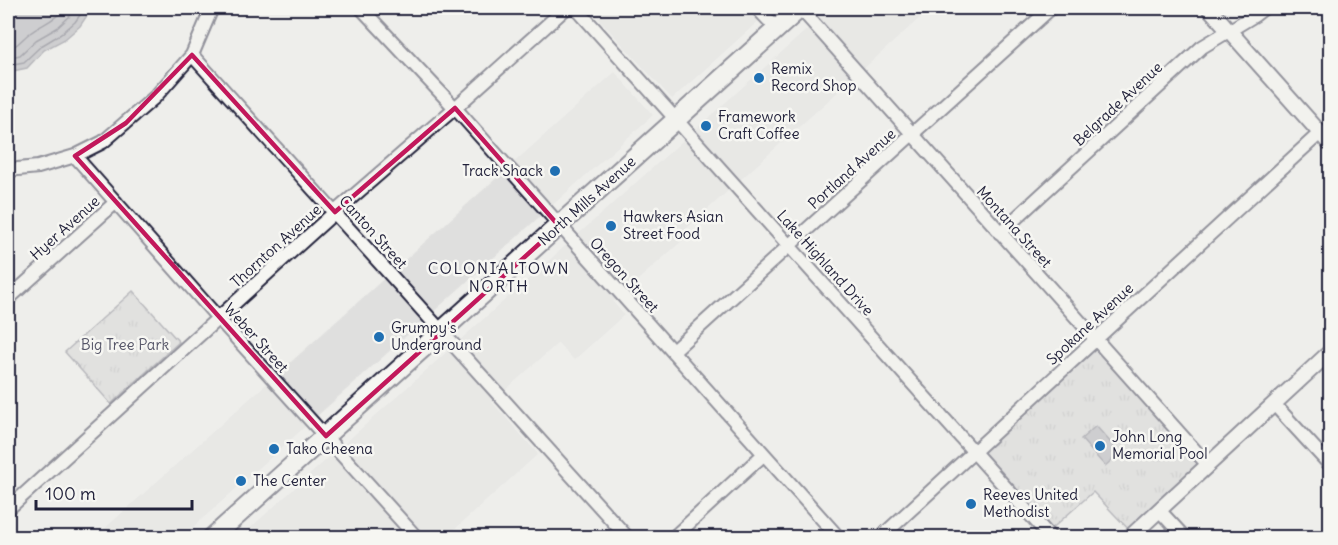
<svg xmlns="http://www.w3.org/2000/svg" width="1338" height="545" font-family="Delius,sans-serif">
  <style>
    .built { fill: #dfdfde }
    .park { fill: url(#park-tufts); stroke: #797986; stroke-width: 1.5 }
    .water { fill: #a7a7af; stroke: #727281; stroke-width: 1.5 }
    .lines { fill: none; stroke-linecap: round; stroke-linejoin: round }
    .shore { stroke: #575769; stroke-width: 1.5 }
    .minor-casing { stroke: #22223b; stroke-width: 16 }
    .tertiary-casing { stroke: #22223b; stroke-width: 18 }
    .primary-casing { stroke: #22223b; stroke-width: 22 }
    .minor { stroke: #f6f6f2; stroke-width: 12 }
    .tertiary { stroke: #f6f6f2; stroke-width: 14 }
    .primary { stroke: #f6f6f2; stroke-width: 18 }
    .marked { fill: none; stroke: #c2185b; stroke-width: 4.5; stroke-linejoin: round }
    .poi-dot { fill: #1f6fb2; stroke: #f6f6f2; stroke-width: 2 }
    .labels { text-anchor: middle; stroke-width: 5; stroke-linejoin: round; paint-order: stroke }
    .poi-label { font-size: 15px; fill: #22223b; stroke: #f6f6f2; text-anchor: start }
    .street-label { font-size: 15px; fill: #22223b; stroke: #f6f6f2 }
    .park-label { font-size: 15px; fill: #565668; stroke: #f6f6f2 }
    .neighbourhood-label { font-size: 16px; letter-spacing: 1.5px; fill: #22223b; stroke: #f6f6f2 }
  </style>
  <defs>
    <pattern id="park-tufts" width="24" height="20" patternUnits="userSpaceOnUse" patternTransform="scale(1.5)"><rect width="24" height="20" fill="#d0d0d1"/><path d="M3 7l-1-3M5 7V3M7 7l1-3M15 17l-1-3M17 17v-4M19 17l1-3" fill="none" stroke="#b2b2b4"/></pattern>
  </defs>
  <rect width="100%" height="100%" fill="#eeeeeb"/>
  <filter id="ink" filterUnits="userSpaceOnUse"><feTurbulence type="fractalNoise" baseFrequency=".0167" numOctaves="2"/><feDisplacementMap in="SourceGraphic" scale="12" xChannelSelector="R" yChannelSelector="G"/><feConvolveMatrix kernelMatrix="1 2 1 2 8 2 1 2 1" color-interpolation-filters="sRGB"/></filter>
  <g filter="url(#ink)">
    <!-- built -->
    <path class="built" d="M589 8H773L672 99Z
      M831 8H931L679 235 683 240 613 302 624 315 574 360 558 343 492 402 538 454 446 537 239 538Z
      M615 72 653 115 182 537 94 538Z"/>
    <!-- park -->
    <path class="park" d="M133 291 179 342 111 404 65 352Z
      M1095 339 1208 465 1133 534 1093 492 1047 533 974 452Z"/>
    <!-- water -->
    <path class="water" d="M8 8H92L80 26 65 39 44 50 27 68 8 72Z
      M1096 426 1120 453 1105 466 1081 439Z"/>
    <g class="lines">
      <!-- shore -->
      <path class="shore" d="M8 49C19 46 21 39 30 33 42 24 56 20 65 8
        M8 58 20 55 36 40 57 28 69 17 76 8
        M8 65 24 62 41 46 61 34 75 22 85 8"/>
      <defs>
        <path id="minor" d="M361 8 455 108 839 538
          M576 8 1051 538
          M757 8 777 29
          M800 8 1208 465
          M192 55 628 538
          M75 156 219 319 417 538
          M8 170 38 167 75 156 103 142 155 97 192 55 212 8
          M1000 233 1202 47 1255 15 1264 8
          M8 299 116 202
          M673 351 1051 8
          M1274 404 1330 465
          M8 509 335 212 455 108 566 8
          M1159 510 1185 538
          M673 538 764 454
          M880 538 1320 133"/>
        <path id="tertiary" d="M1209 8 1330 144
          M1129 538 1330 352"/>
        <path id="primary" d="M212 538 800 8"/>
      </defs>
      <!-- minor casing -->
      <use href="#minor" class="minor-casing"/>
      <!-- tertiary casing -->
      <use href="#tertiary" class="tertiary-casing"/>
      <!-- primary casing -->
      <use href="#primary" class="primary-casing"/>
      <!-- minor -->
      <use href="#minor" class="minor"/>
      <!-- tertiary -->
      <use href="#tertiary" class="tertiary"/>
      <!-- primary -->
      <use href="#primary" class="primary"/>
    </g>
  </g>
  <!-- marked area -->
  <path d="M0 0H1338V545H0ZM192 55 335 212 455 108 559 226 326 436 75 156 126 123Z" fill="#eeeeeb" fill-opacity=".55" fill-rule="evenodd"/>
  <path class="marked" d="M192 55 335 212 455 108 559 226 326 436 75 156 126 123Z"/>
  <!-- markers -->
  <g class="poi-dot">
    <circle cx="759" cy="78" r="6"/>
    <circle cx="706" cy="126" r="6"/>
    <circle cx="555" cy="171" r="6"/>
    <circle cx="611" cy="226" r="6"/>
    <circle cx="379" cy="337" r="6"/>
    <circle cx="1100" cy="446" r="6"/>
    <circle cx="274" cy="449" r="6"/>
    <circle cx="241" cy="481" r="6"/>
    <circle cx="971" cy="504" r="6"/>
  </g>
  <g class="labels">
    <!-- poi labels -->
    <g class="poi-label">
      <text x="771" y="74">Remix<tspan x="771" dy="17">Record Shop</tspan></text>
      <text x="718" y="122">Framework<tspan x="718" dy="17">Craft Coffee</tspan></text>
      <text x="543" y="176" text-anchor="end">Track Shack</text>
      <text x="623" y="222">Hawkers Asian<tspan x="623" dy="17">Street Food</tspan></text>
      <text x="391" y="333">Grumpy's<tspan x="391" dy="17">Underground</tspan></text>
      <text x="1112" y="442">John Long<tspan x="1112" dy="17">Memorial Pool</tspan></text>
      <text x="286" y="454">Tako Cheena</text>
      <text x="253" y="486">The Center</text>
      <text x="983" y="500">Reeves United<tspan x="983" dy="17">Methodist</tspan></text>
    </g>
    <!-- street labels -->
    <g class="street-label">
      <text transform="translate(1118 104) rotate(-43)" y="5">Belgrade Avenue</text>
      <text transform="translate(852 169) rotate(-42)" y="5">Portland Avenue</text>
      <text transform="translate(587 201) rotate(-42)" y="5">North Mills Avenue</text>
      <text transform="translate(1014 227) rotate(48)" y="5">Montana Street</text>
      <text transform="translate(65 228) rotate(-42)" y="5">Hyer Avenue</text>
      <text transform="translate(373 232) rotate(48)" y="5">Canton Street</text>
      <text transform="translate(276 246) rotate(-42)" y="5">Thornton Avenue</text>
      <text transform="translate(825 263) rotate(48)" y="5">Lake Highland Drive</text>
      <text transform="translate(624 275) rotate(48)" y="5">Oregon Street</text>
      <text transform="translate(1090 324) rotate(-43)" y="5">Spokane Avenue</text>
      <text transform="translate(256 338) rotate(48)" y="5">Weber Street</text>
    </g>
    <!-- park labels -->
    <g class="park-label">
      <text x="125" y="350">Big Tree Park</text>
    </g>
    <!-- neighbourhood labels -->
    <g class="neighbourhood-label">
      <text x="499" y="274">COLONIALTOWN<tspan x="499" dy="18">NORTH</tspan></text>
    </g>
  </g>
  <!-- margin -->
  <rect width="1338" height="545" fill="none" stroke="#f6f6f2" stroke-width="30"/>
  <rect x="15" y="15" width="1308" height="515" fill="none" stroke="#22223b" stroke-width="2" filter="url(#ink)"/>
  <!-- scale -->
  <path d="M36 500v9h156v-9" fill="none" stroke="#22223b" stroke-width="3"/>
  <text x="45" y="500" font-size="18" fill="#22223b" stroke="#f6f6f2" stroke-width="4.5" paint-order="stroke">100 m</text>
</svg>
